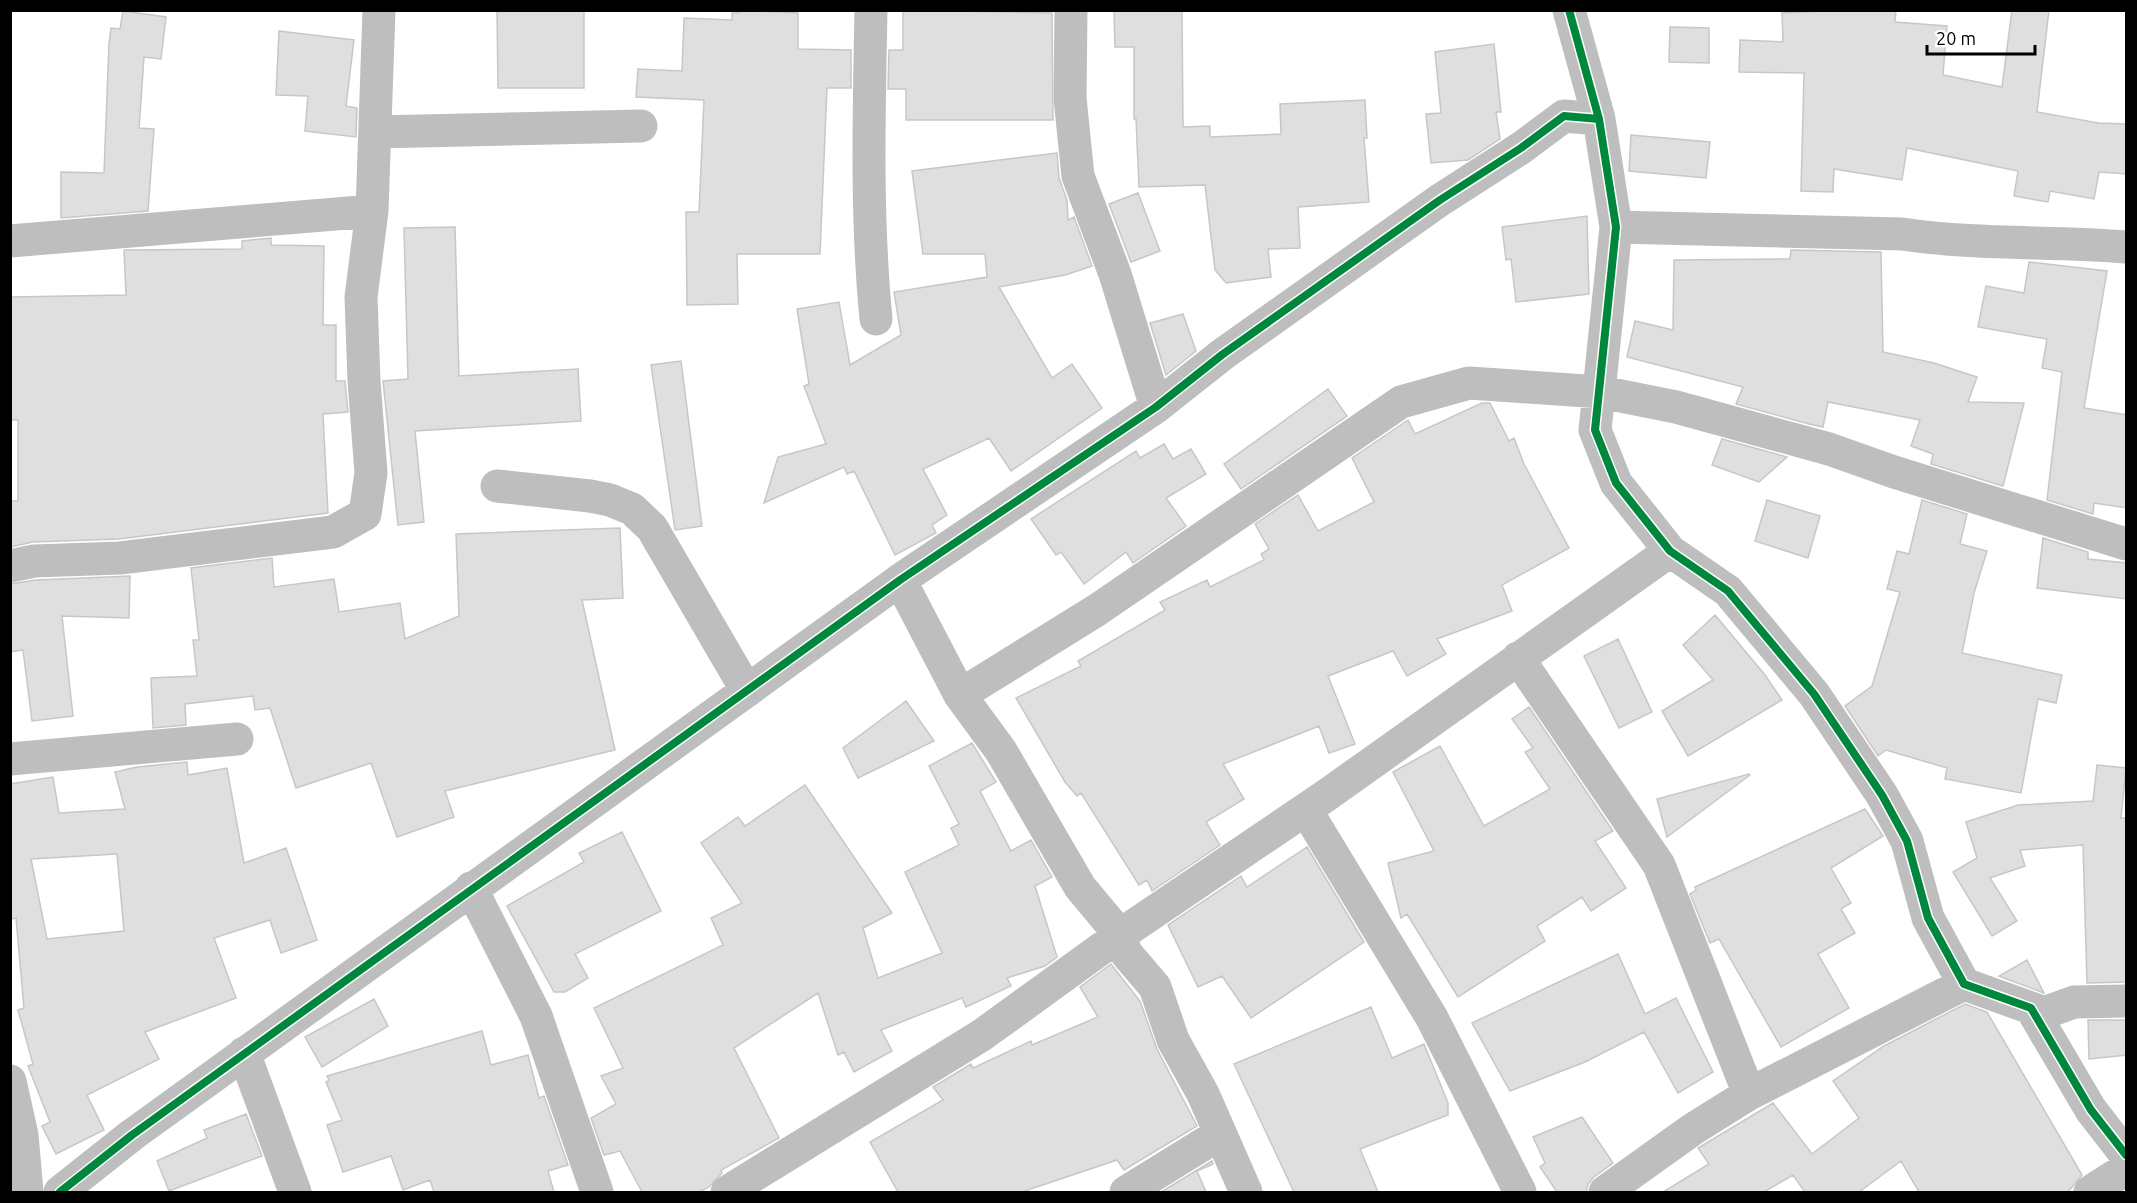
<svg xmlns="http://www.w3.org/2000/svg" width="2137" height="1203" font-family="Ubuntu,sans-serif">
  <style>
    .building { fill: #dfdfdf; stroke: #c7c7c7; stroke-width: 1.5; fill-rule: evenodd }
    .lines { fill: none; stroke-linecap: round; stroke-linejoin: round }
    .minor { stroke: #bebebe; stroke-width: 33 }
    .cycleway-casing { stroke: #fff; stroke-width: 11 }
    .cycleway { stroke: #00873e; stroke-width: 8 }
  </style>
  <rect width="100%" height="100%" fill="#fff"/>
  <!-- building -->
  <path class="building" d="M497 10H584V88H498Z
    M739 10 798 13V49L851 50V88H827L820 254H737L738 304 687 305 686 212H699L704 100 636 97 638 69 682 71 684 18 732 20V13H739Z
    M903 10 1052 13 1053 120H906V89H888L889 50H903Z
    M1182 10 1183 127 1210 126V137L1281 134 1280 104 1365 100 1367 138H1364L1369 202 1298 207 1300 248 1268 249 1271 277 1226 283 1215 270 1205 185 1139 187 1136 119H1134V47H1115L1114 11Z
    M1844 10H1896L1895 22 1947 26 1943 75 2002 87 2012 10H2049L2037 112 2098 123 2127 124V174L2099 172 2094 199 2050 191 2048 202 2014 196 2018 171 1907 148 1902 180 1834 169 1833 192 1801 191 1804 73 1739 72 1740 40 1783 42 1782 13Z
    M123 11 166 17 161 59 144 57 139 128 154 129 148 211 61 218V172L104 173 109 43 111 28 120 29Z
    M1670 27 1709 28V63L1669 62Z
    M279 31 354 40 346 106 357 108 356 137 305 131 308 96 276 95Z
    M1494 44 1501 112H1496L1500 139 1468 160 1431 163 1426 114 1441 113 1435 52Z
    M1631 135 1710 142 1706 178 1629 171Z
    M1057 153 1059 178 1067 200 1068 220 1074 217 1092 266 1065 275 999 287 1052 378 1072 364 1102 408 1011 471 989 438 923 469 947 515 932 525 936 533 895 555 854 471 847 474 844 467 764 503 778 457 826 444 804 386 809 384 797 309 839 302 850 365 901 335 894 292 987 277 985 254H923L912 171Z
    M1138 193 1160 251 1131 262 1109 204Z
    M1587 216 1589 294 1516 302 1511 259 1506 260 1502 227Z
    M455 227 459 376 578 369 581 421 415 431 424 522 398 525 383 381 408 379 404 228Z
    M271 238V245L324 246 323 325H336V381H345L348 412 323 414 328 513 119 539 33 542 10 547V501H18V420H10V297L126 295 124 250 242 249V241Z
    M1791 250 1881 252 1883 352 1934 363 1977 377 1968 402 2024 403 2003 486 1931 464 1933 454 1911 446 1920 420 1828 402 1823 427 1809 424 1736 404 1743 387 1627 357 1635 321 1673 330 1674 260 1790 259Z
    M2029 262 2107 271 2084 408 2127 415V508L2094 503 2093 514 2047 500 2062 372 2042 368 2047 339 1978 327 1986 286 2024 293Z
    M1183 314 1196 351 1166 375 1150 323Z
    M681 361 702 526 675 530 651 365Z
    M1328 389 1347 416 1241 489 1224 464Z
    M1482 403H1490L1509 441 1514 438 1524 464 1569 548 1502 585 1512 611 1437 639 1446 654 1407 676 1393 651 1328 676 1355 744 1329 753 1319 726 1223 764 1244 799 1206 822 1220 845 1152 891 1147 880 1139 885 1081 793 1077 796 1065 782 1016 698 1081 666 1078 661 1165 610 1160 602 1207 580 1210 587 1264 560 1261 554 1269 549 1255 524 1298 495 1318 531 1374 502 1352 458 1408 420 1415 434Z
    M1722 439 1787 457 1759 482 1712 465Z
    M1164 444 1173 459 1191 449 1206 474 1166 498 1186 526 1133 563 1126 552 1084 584 1061 552 1056 555 1031 519 1136 451 1140 458Z
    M1767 500 1820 516 1808 558 1755 541Z
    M1922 500 1967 514 1960 544 1987 551 1974 593 1962 653 2062 675 2056 703 2038 699 2021 793 1945 779 1947 768 1886 750 1878 756 1845 706 1872 686 1900 592 1887 589 1897 551 1909 554Z
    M620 528 623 598 582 600 615 750 445 791 454 817 397 837 371 763 296 788 270 708 255 710 253 696 185 704 186 725 153 728 151 678 197 676 193 640H199L191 568 272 558 274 587 334 579 339 612 400 603 405 639 459 616 456 534Z
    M2043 538 2088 552V559L2127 563V599L2037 588Z
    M130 576 129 618 62 616 73 716 32 721 23 650 10 652V584L36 580Z
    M1715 615 1765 675 1782 700 1688 756 1662 711 1713 680 1683 645Z
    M1618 639 1652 712 1619 728 1584 656Z
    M906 701 934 741 858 778 843 748Z
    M1529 707 1613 831 1595 841 1626 888 1591 911 1582 897 1537 926 1545 941 1458 997 1407 914 1401 918 1388 863 1434 851 1393 772 1440 746 1484 826 1550 789 1525 752 1533 748 1512 719Z
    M972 743 996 782 980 791 1011 851 1031 840 1052 877 1035 886 1057 957 1045 966 1007 978 1011 986 966 1007 962 998 881 1030 892 1051 854 1072 844 1052 838 1055 818 993 734 1048 779 1138 721 1170 722 1173 709 1187 699 1192H642L620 1151 604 1155 591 1118 616 1104 601 1076 623 1068 594 1008 723 945 711 918 742 903 701 843 738 817 745 826 805 785 892 913 863 928 878 978 942 953 905 872 959 845 951 828 959 824 929 766Z
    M187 762 188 775 227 768 244 863 286 848 317 940 281 953 270 920 214 938 236 998 145 1032 159 1059 87 1095 104 1130 56 1154 42 1126 50 1122 28 1066 33 1064 18 1010 24 1008 16 918 10 919V784L53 777 59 813 125 809 115 772 137 767ZM117 854 124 931 47 939 31 859Z
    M2097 765 2126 768 2121 818H2127V982L2087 983 2083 845 2020 850 2025 866 1990 878 2017 921 1992 936 1953 872 1977 858 1966 822 2018 805 2093 801Z
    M1749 774 1750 775 1667 837 1657 799Z
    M1865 809 1883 836 1831 868 1851 903 1841 909 1855 933 1818 954 1849 1008 1781 1047 1719 939 1710 943 1690 894 1696 890 1695 887Z
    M622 832 661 911 575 954 588 978 565 992H554L507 906 584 862 579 853Z
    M1307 847 1364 942 1251 1018 1222 976 1198 987 1168 925 1241 876 1247 887Z
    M1618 954 1645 1014 1676 998 1713 1072 1678 1093 1644 1032 1585 1062 1510 1091 1472 1023Z
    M2027 960 2044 993 1999 976Z
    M1111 964 1140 1001 1157 1049 1197 1126 1124 1170 1117 1160 1022 1192H898L870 1142 943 1100 933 1087 971 1064 973 1068 1031 1041 1032 1045 1098 1017 1080 987Z
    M374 999 388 1026 322 1067 305 1037Z
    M1965 1004 1987 1012 2082 1175 2068 1192H1919L1901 1161 1859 1192H1805L1793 1175 1764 1192H1663L1709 1164 1698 1148 1773 1103 1812 1154 1859 1118 1833 1081 1884 1046Z
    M1371 1007 1392 1058 1424 1044 1448 1103V1115L1360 1149 1378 1192H1294L1234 1064Z
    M2088 1020H2127V1055L2089 1059Z
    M482 1031 491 1065 528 1055 539 1098 544 1096 568 1165 548 1171 554 1192H434L430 1180 403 1190 391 1156 343 1172 327 1125 342 1120 326 1082 329 1080 327 1076Z
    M246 1114 262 1156 169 1191 157 1161 207 1138 204 1130Z
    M1582 1117 1613 1163 1594 1177 1588 1184 1586 1192H1557L1540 1167 1545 1163 1533 1137Z
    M1212 1161 1213 1164 1197 1171 1206 1192H1161Z"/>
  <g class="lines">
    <!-- minor -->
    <path class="minor" d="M871 10C869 114 866 216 876 319
      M1071 10 1070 98 1078 176 1115 274 1156 407
      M1569 10 1599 119 1616 227 1595 430 1616 483 1670 551 1728 591 1814 694 1882 795 1907 841 1928 918 1964 984 2031 1008 2091 1110 2126 1155
      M375 132 641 126
      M1616 227 1902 234C1976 245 2052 241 2126 247
      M10 241 372 211
      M497 486 590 496 610 500 632 509 652 528 747 691
      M10 566 34 561 120 558 333 532 365 514 371 473 364 381 361 297 372 211 379 10
      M900 580 960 695 1001 751 1080 887 1120 935 1126 953 1155 987 1173 1040 1203 1094 1246 1192
      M1518 658 1659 865 1749 1094
      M960 695 1097 610 1401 402 1469 383 1601 392 1676 407 1829 449 1894 472 2126 544
      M10 759 237 739
      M1306 810 1432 1018 1520 1192
      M471 888 536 1016 597 1192
      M2031 1008 2044 1013 2074 1002 2126 1001
      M244 1053 295 1192
      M10 1081 22 1135 27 1192
      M60 1192 132 1135 900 580 1156 407 1223 354 1440 200 1521 148 1564 116 1599 119
      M727 1192 982 1035 1120 935 1324 797 1670 551
      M1126 1192 1220 1134
      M1605 1192 1693 1129 1749 1094 1964 984
      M2090 1192 2126 1169"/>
    <defs>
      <path id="cycleway" d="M1569 10 1599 119 1616 227 1595 430 1616 483 1670 551 1728 591 1814 694 1882 795 1907 841 1928 918 1964 984 2031 1008 2091 1110 2126 1155
        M60 1192 132 1135 900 580 1156 407 1223 354 1440 200 1521 148 1564 116 1599 119"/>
    </defs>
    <!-- cycleway casing -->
    <use href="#cycleway" class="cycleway-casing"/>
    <!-- cycleway -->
    <use href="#cycleway" class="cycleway"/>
  </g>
  <!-- border -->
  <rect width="2137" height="1203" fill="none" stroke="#000000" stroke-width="24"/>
  <!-- scale -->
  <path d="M1927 45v9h108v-9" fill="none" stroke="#000000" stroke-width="3"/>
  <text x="1936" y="45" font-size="18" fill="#000000" stroke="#ffffff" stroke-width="4.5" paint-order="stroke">20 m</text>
</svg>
